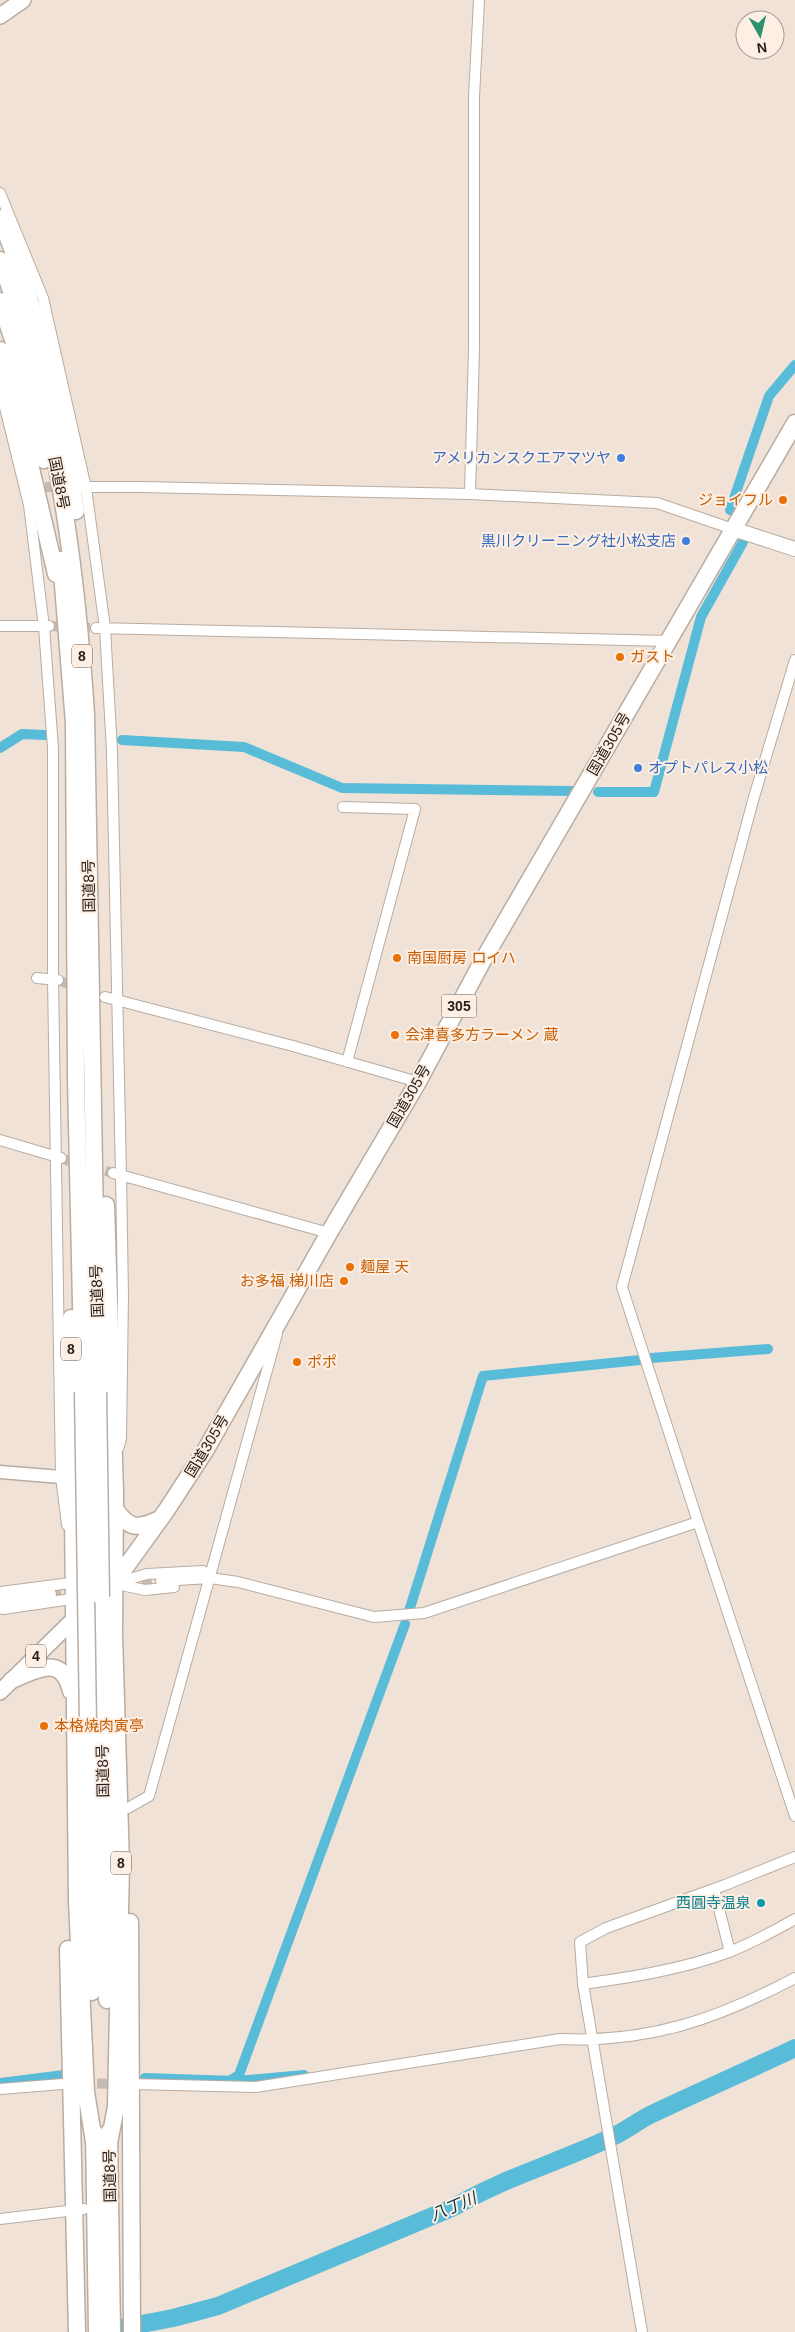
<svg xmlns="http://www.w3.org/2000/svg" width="795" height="2332" font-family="Arial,'Noto Sans JP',sans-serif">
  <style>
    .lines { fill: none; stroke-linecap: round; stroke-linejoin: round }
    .canal { stroke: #58bbd8; stroke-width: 10 }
    .river { stroke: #58bbd8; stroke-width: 18 }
    .minor-tunnel { stroke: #c7bbb1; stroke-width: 10; stroke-dasharray: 10 5; stroke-linecap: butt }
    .minor-casing { stroke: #b9aca1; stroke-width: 12 }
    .tertiary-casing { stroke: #b9aca1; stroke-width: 15 }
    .secondary-casing { stroke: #b9aca1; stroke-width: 16 }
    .primary-casing { stroke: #b9aca1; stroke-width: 18 }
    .trunk-casing { stroke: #b9aca1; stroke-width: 19 }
    .minor { stroke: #fff; stroke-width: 10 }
    .tertiary { stroke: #fff; stroke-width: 12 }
    .secondary { stroke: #fff; stroke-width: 14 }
    .primary { stroke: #fff; stroke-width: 15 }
    .trunk { stroke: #fff; stroke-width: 16 }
    .trunk-bridge-casing { stroke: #b9aca1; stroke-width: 19; stroke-linecap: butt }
    .trunk-bridge { stroke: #fff; stroke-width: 16 }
    .shop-dot { fill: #3f7fe0; stroke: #feefe4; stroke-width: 2 }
    .food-dot { fill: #e8710a; stroke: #feefe4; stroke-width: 2 }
    .culture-dot { fill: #0f9aa8; stroke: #feefe4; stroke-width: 2 }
    .labels { text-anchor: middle; stroke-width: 4; stroke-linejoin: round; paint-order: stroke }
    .shield { fill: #feefe4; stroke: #655d57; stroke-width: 1 }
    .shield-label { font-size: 14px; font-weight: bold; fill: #231e1a }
    .shop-label { font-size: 15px; fill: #366cbe; stroke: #feefe4; text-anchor: end }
    .street-label { font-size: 15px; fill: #231e1a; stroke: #feefe4 }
    .food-label { font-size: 15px; fill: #c56008; stroke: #feefe4; text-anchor: start }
    .culture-label { font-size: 15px; fill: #0d838f; stroke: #feefe4; text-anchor: end }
    .water-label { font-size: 16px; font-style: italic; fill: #053542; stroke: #feefe4 }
  </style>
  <rect width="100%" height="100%" fill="#f0e2d7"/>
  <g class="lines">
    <!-- canal -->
    <path class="canal" d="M730 510 769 396 795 365
      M122 740 244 747 342 788 572 791
      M0 748 22 734 45 735
      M598 792H654L701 617 743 542
      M651 1358 768 1349
      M409 1611 483 1376 640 1360
      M145 2078 236 2081 304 2075
      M229 2081 239 2075 405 1624
      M0 2083 64 2075"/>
    <!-- river -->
    <path class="river" d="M100 2332 173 2318 218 2306 454 2207C503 2178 559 2162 610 2138 624 2132 636 2122 650 2115 698 2092 747 2071 795 2048"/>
    <!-- minor-tunnel -->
    <path class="minor-tunnel" d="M30 487H65
      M50 626 96 628
      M60 981 105 997
      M62 1159 113 1173
      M127 1585 161 1581
      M51 1594 78 1591
      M82 2083 120 2084"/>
    <defs>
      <path id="minor" d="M0 193 43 298 86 488 105 628 112 751 121 1175 123 1296 121 1438 119 1447
        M0 387 29 505 44 627 53 748V979L61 1477 67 1525
        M80 487H141L470 494 657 503 733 529
        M470 494 474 349V97L479 0
        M0 626H49
        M96 628 669 641
        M343 807 415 809 347 1062
        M37 978 58 980
        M105 997 293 1046 418 1082
        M0 1140 61 1158
        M113 1173 329 1233
        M698 1522 622 1287 754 797 795 660
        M161 1581 210 1578 238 1582 374 1617 424 1613 698 1522 795 1816
        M115 1583 147 1574 203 1571 210 1578
        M117 1584 145 1590 174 1587
        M0 1592 78 1582
        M0 1600 51 1594
        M0 1607 3 1609 78 1598
        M128 1808 149 1796 277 1334
        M714 1889 730 1952
        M583 1984 580 1942 606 1928 725 1885 795 1857
        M131 2084 256 2087 560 2039C649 2043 717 2019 795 1978
        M0 2089 75 2083
        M0 2219 84 2209
        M642 2332 583 1984C633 1977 683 1969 729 1952 752 1943 774 1931 795 1919"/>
      <path id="tertiary" d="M0 1472 61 1477"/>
      <path id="secondary" d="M733 529 795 549"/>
      <path id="primary" d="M0 16 23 0
        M0 1692 73 1620"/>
      <path id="trunk" d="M0 218C39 312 62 411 76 511
        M0 260C55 405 76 560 86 714L98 1392
        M0 301 14 343 44 460
        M0 350 24 439 56 574
        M61 560 74 723 76 1080 83 1392
        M106 1205 115 1492 114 1635 121 1865 116 2107 109 2143
        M71 1318 77 1901 86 2092 94 2142
        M115 1509C130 1530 137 1529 160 1519
        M101 1597 107 2000
        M73 1620 114 1583 166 1511 205 1451 329 1233 418 1082 482 962 795 423
        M12 1680C38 1669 62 1654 71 1691
        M88 1724 92 1992
        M130 1922 132 2332
        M68 1949 77 2332
        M94 2132 97 2332
        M109 2132 112 2332"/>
    </defs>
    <!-- minor casing -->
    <use href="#minor" class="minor-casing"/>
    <!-- tertiary casing -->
    <use href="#tertiary" class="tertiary-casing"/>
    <!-- secondary casing -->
    <use href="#secondary" class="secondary-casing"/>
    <!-- primary casing -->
    <use href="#primary" class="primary-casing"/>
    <!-- trunk casing -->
    <use href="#trunk" class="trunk-casing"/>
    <!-- minor -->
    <use href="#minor" class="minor"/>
    <!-- tertiary -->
    <use href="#tertiary" class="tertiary"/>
    <!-- secondary -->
    <use href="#secondary" class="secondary"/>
    <!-- primary -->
    <use href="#primary" class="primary"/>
    <!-- trunk -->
    <use href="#trunk" class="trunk"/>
    <defs>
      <path id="trunk-bridge" d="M83 1392 88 1724
        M98 1392 101 1597"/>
    </defs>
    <!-- trunk-bridge casing -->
    <use href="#trunk-bridge" class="trunk-bridge-casing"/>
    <!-- trunk-bridge -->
    <use href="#trunk-bridge" class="trunk-bridge"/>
  </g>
  <!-- markers -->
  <g class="shop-dot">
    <circle cx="621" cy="458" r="5"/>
    <circle cx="686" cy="541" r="5"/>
    <circle cx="638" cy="768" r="5"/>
  </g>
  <g class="food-dot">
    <circle cx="783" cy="500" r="5"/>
    <circle cx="620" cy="657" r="5"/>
    <circle cx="397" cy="958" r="5"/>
    <circle cx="395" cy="1035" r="5"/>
    <circle cx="350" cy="1267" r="5"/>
    <circle cx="344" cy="1281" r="5"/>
    <circle cx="297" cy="1362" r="5"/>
    <circle cx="44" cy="1726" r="5"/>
  </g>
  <circle class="culture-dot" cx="761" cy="1903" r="5"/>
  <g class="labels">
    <!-- shield labels -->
    <g class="shield">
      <rect x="72" y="644.5" width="20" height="23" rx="4"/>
      <rect x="441.5" y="994.5" width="35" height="23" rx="4"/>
      <rect x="61" y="1337.5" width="20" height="23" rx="4"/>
      <rect x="26" y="1644.5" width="20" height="23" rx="4"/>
      <rect x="111" y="1851.5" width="20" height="23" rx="4"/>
    </g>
    <g class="shield-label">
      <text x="82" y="661">8</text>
      <text x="459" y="1011">305</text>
      <text x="71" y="1354">8</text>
      <text x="36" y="1661">4</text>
      <text x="121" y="1868">8</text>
    </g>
    <!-- shop labels -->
    <g class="shop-label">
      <text x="611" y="463">アメリカンスクエアマツヤ</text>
      <text x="676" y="546">黒川クリーニング社小松支店</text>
      <text x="648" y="773" text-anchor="start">オプトパレス小松</text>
    </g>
    <!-- street labels -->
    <g class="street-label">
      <text transform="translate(59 483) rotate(79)" y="5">国道8号</text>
      <text transform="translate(609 744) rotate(-60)" y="5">国道305号</text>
      <text transform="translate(89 886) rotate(-91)" y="5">国道8号</text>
      <text transform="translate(409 1096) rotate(-60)" y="5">国道305号</text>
      <text transform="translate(97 1291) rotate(-92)" y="5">国道8号</text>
      <text transform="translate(207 1446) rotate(-59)" y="5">国道305号</text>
      <text transform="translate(103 1771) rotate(-91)" y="5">国道8号</text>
      <text transform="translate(110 2176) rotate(-91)" y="5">国道8号</text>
    </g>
    <!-- food labels -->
    <g class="food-label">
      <text x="773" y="505" text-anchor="end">ジョイフル</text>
      <text x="630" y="662">ガスト</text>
      <text x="407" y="963">南国厨房 ロイハ</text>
      <text x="405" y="1040">会津喜多方ラーメン 蔵</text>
      <text x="360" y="1272">麺屋 天</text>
      <text x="334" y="1286" text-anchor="end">お多福 梯川店</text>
      <text x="307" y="1367">ポポ</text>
      <text x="54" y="1731">本格焼肉寅亭</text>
    </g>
    <!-- culture labels -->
    <g class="culture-label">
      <text x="751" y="1908">西圓寺温泉</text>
    </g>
    <!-- water labels -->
    <g class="water-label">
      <text transform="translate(453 2206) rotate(-23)" y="6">八丁川</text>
    </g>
  </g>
  <!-- north arrow -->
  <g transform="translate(760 35) rotate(172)"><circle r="24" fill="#feefe4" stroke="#a69b93"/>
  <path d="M0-4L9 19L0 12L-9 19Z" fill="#2c926f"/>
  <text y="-8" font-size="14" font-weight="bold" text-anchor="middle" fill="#231e1a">N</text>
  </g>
</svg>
